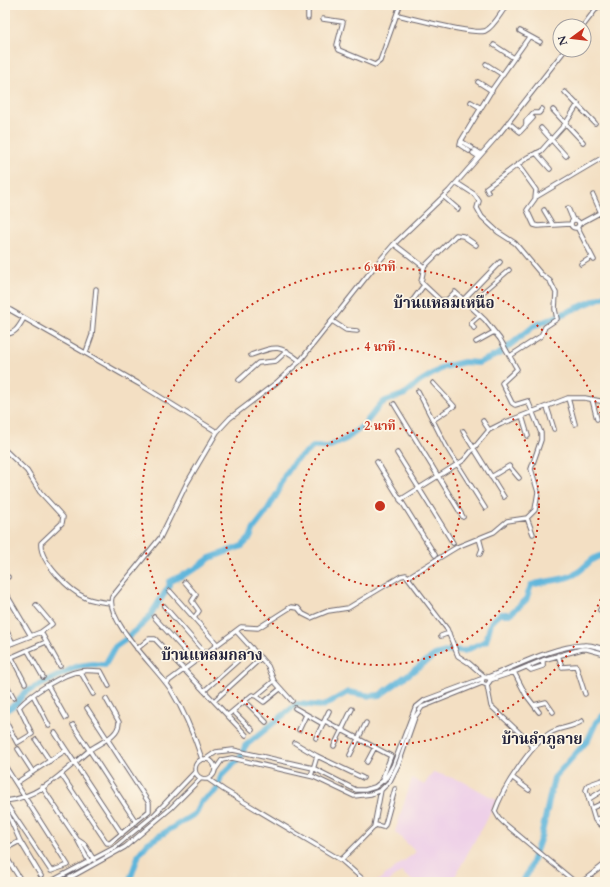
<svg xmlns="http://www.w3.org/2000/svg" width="610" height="887" font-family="Cardo,'Noto Serif Thai',serif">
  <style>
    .built { fill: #eed0e8 }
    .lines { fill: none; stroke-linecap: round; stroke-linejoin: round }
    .river { stroke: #5eb5db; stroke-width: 6 }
    .minor-casing { stroke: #6b646b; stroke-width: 5.5 }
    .minor { stroke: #fff; stroke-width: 3.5 }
    .ring { fill: none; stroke: #c8321e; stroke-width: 2; stroke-dasharray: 2 4 }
    .labels { text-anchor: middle; stroke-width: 3.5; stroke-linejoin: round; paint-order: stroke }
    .quarter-label { font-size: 15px; font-weight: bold; fill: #22223b; stroke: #fcf5e5 }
    .centre { fill: #c8321e; stroke: #fcf5e5; stroke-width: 2 }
    .ring-label { font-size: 12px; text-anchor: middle; font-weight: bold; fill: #c8321e; stroke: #fcf5e5; stroke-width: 3.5; stroke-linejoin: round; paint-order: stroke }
  </style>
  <rect width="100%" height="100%" fill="#fcf5e5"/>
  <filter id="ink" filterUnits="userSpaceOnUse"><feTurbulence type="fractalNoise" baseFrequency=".025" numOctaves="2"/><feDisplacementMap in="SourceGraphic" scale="8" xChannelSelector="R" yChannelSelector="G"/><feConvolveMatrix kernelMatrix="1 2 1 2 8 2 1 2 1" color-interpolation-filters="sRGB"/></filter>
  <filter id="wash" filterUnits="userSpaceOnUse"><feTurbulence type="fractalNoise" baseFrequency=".012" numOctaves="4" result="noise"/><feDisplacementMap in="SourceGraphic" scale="16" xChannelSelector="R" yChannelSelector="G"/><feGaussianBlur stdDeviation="0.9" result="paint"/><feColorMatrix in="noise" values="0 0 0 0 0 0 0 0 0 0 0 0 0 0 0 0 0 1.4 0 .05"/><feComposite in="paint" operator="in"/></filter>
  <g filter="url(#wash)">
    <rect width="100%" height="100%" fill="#f3dfc3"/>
    <!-- built -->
    <path class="built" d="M433 772 462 781 497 800 452 882H414L401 872 388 882H376L416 852 395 832 412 778 424 785Z"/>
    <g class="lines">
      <!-- river -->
      <path class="river" d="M5 711 17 703 24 693 78 666 93 664 105 665 115 647 125 640 147 620 170 585 169 582 195 569 210 558 242 546 250 538 254 528 265 514 278 492 284 477 294 462 313 447H328L346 439 363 426 380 405 385 401 405 394 419 382 444 367 464 362 478 363 499 354 534 326 605 296
        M129 882 139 854 148 843 196 813 201 802 217 790 221 776 241 757 245 746 297 704 323 706 348 692 371 696 380 695 435 655 453 650 464 651 486 641 491 623 500 614H510L526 600 531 585C544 581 559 581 571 576 585 571 589 556 605 555
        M522 882 528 873 541 837 554 778 588 740 596 722 605 714"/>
    </g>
  </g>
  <g filter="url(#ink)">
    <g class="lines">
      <defs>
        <path id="minor" d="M308 5V18
          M397 15C413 18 472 35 485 31 494 27 501 12 507 5
          M323 19 343 22 337 45 339 50 375 65 380 61 400 5
          M583 26 599 5 605 9
          M520 31 540 42
          M494 45 514 58
          M486 64 503 75
          M478 82 492 91
          M565 92 595 123
          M471 102 481 108
          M553 110 583 142
          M508 122 520 132 533 118
          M526 126V121L533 113H539L542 109
          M541 128 566 156
          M461 141 472 148
          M475 150 481 154
          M469 151 460 145 461 141 493 88 529 37
          M473 153 479 157
          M536 153 550 169
          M518 165 536 190 535 199 527 210 534 225 538 226 570 224
          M457 183 474 194 479 201 477 208 482 217 498 232 515 243 541 274 550 281 556 293 555 309 557 319 545 327 541 336 510 356
          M488 192 486 188 528 157 541 151 566 123 578 104
          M593 195 605 222
          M444 197 458 209
          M536 197 605 156
          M568 208 573 220
          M544 210 553 225
          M571 224a4 4 0 1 1 8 0a4 4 0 1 1-8 0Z
          M579 224 605 210
          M577 227 594 260
          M394 244 424 267 421 282 440 300H447L455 292 485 320 500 339 517 369 502 383 512 403 515 405 528 401 541 433V440L531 469 538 492 535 510 527 518 507 521 494 532 457 547 408 577
          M581 264 592 257
          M424 267 456 235 463 236 476 245
          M464 299 500 262
          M410 304 424 285
          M469 304 509 270
          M5 307 141 385 217 432
          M332 321 346 330 357 331
          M474 328 471 323 480 315
          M5 334C16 334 19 326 24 318
          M476 342 494 332
          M86 352 92 335 96 289
          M251 355C276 346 279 344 300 361
          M239 380 258 363 276 361 287 351
          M418 391 446 446 485 508
          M568 398 575 424
          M592 399 597 419
          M394 404 463 517
          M547 407 554 429
          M522 416 528 436
          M433 420 454 406 433 383
          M483 421 489 430
          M463 431 504 497
          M5 450 27 471 40 492 63 517 62 523 41 543C39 561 70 591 86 598 93 601 102 602 110 603
          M397 453 453 543
          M377 462 435 555
          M491 477 509 466 519 478
          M400 500 464 460 489 430 501 424 568 398H585L605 402
          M527 518 533 534
          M479 538 482 549 480 554
          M5 577H8
          M185 582 196 595 192 601 199 611 194 618
          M170 591 217 644
          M8 597 31 636
          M164 606 205 653
          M600 610 603 605 605 597
          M154 617 194 661
          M5 628 13 643
          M236 631 268 666 274 681 292 701
          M41 632 60 666
          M441 636 449 633
          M5 646 41 632 52 624 36 605
          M137 649 149 639H155L246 735
          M28 651 43 677
          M558 655 562 667 576 666 585 694
          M12 658 25 683
          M5 660 46 642
          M527 667 531 670 543 666V660
          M80 671 93 694
          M514 672 526 695 539 712
          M488 677C519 665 551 647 584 645 592 644 598 648 605 649
          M490 680 514 672 543 660 582 649H587L605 654
          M5 682 14 698
          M166 683 241 627 258 628 291 607 298 608 303 614 311 618 328 611 348 608 401 576 406 575 447 629 458 656 469 663 484 676
          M487 685 491 706 524 737 533 748
          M48 686 66 718
          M204 691 252 648
          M33 695 49 726
          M256 696 264 702 280 689
          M214 701 261 658
          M245 701 266 722
          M534 705 546 702 553 712
          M295 708 323 724
          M233 711 252 730
          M228 715 252 695 256 696 274 681
          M5 720 17 743 32 734 19 707C31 694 62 674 80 671 87 670 94 671 101 671L109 686
          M325 721 391 756 383 777 384 780
          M73 725 136 822
          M299 730 306 715
          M55 733 122 834
          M316 738 329 711
          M36 740 50 761
          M295 743 317 756 363 778
          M334 746 352 709
          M18 749 33 772
          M350 755 366 723
          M195 769a10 10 0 1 1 20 0a10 10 0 1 1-20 0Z
          M202 759C194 735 184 711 171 690 158 669 105 621 112 597L160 538 187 483 217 432 230 418 276 383 300 361 375 266 394 244 449 191 500 133 565 50
          M206 759 216 752 233 750 313 768 356 790H365L375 787 386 778 393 766 415 708 425 700 481 679
          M367 762 375 747
          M5 766 68 865 51 871 5 802
          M215 770 222 760 232 758 314 777 354 796 371 794 381 790 390 781 399 763 415 717 422 707 482 683 487 685 490 681 489 678 483 677 482 683
          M61 774 107 843H110L149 811V803L87 708
          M311 776 317 756
          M513 778 529 790
          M208 779 224 790 341 860 366 882
          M602 780 588 785 586 790 595 820 605 828
          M16 783 66 750
          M42 787 77 839 89 862
          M589 799 605 789
          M5 801C40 798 65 770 91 749 101 742 119 736 119 722L106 699
          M592 808 605 802
          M8 814 20 841 41 876
          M595 820 605 816
          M376 825 383 827 385 825 395 789
          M78 840 84 844 94 860
          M5 849 20 841
          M5 855 22 882
          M341 860 374 827 381 790
          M50 882 114 848 154 815 195 772
          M62 882 125 847 170 809 201 778
          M575 882 504 823 499 818 495 811C503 788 530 746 550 733 560 727 572 728 582 721
          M582 882 605 864"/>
      </defs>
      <!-- minor casing -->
      <use href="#minor" class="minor-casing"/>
      <!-- minor -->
      <use href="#minor" class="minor"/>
    </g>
  </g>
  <!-- distance rings -->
  <g class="ring">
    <circle cx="380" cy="506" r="80"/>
    <circle cx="380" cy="506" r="159"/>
    <path d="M605 588A239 239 0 1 1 605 424"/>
  </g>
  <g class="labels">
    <!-- quarter labels -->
    <g class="quarter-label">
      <text x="444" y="308">บ้านแหลมเหนือ</text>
      <text x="212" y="660">บ้านแหลมกลาง</text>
      <text x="542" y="744">บ้านลำภูลาย</text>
    </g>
  </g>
  <circle cx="380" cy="506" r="6" class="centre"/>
  <g class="ring-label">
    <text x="380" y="271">6 นาที</text>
    <text x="380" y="351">4 นาที</text>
    <text x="380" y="430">2 นาที</text>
  </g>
  <!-- margin -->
  <rect width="610" height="887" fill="none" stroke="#fcf5e5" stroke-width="20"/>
  <!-- north arrow -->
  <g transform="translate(572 38) rotate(255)"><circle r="19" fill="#fcf5e5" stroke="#a5a1a1"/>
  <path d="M0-3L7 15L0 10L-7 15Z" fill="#c8321e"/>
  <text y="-6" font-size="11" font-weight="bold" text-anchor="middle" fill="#22223b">N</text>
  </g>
</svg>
